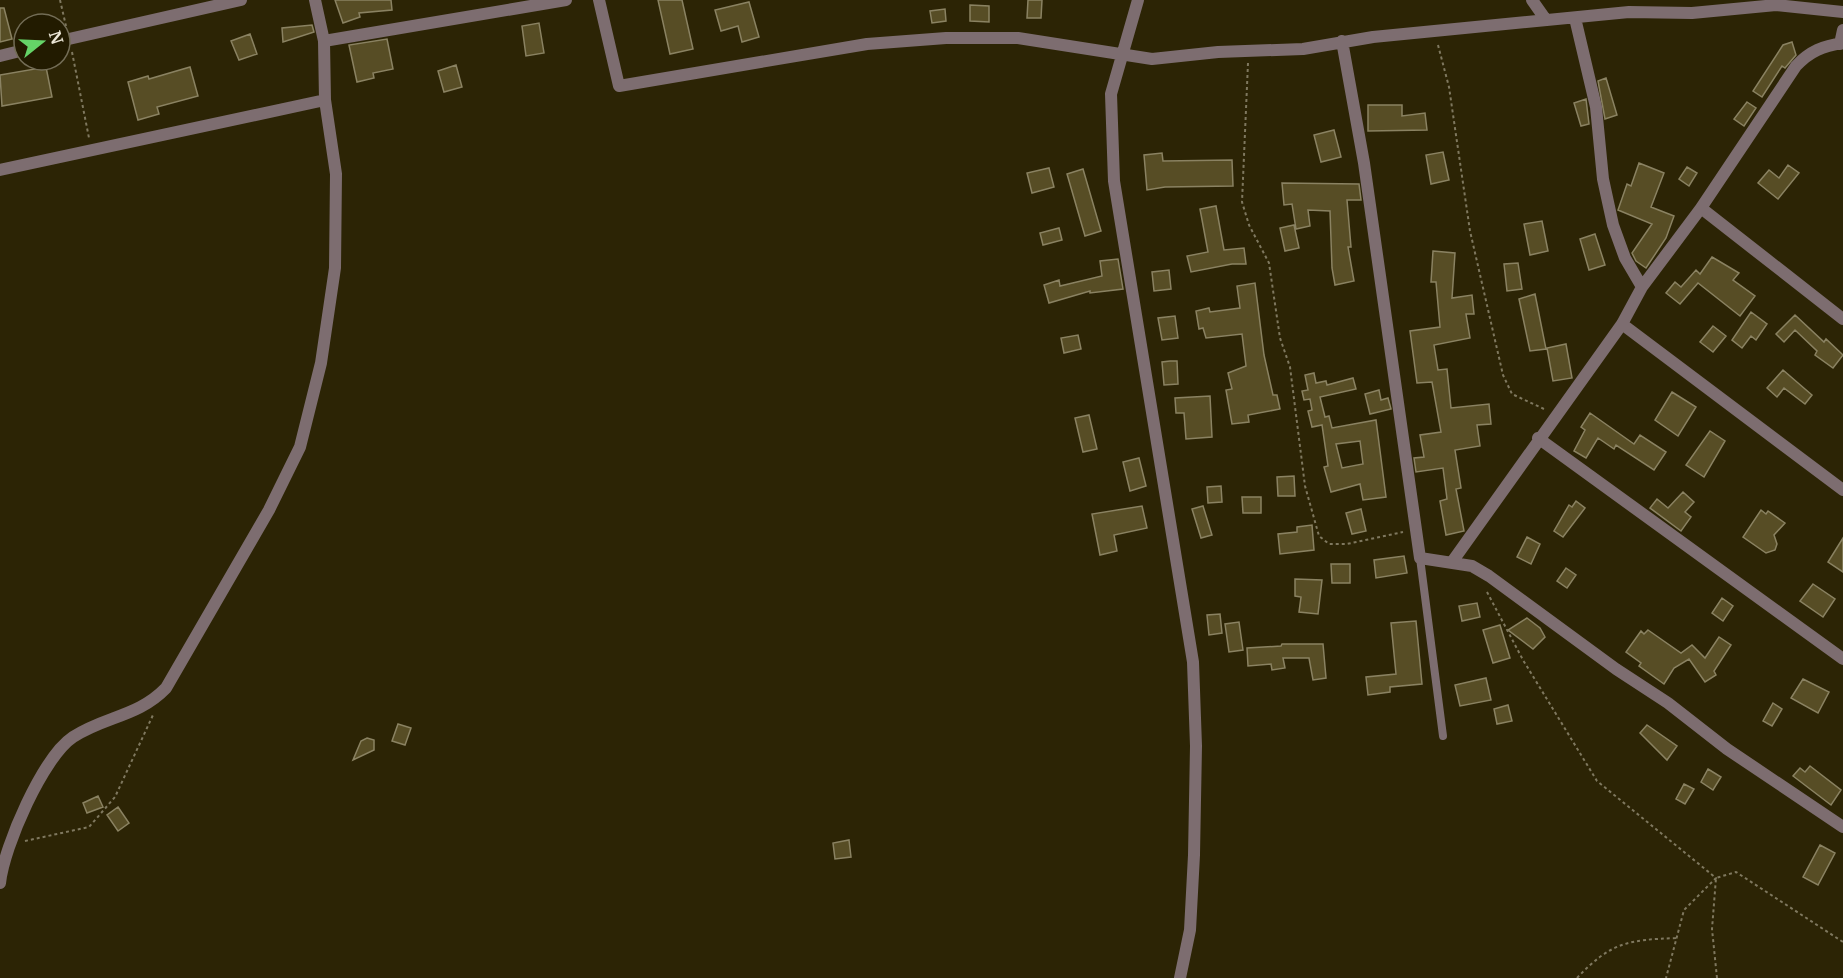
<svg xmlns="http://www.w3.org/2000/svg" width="1843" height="978" font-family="Merriweather,serif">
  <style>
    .building { fill: #574d25; stroke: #8a8262; stroke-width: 1.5; fill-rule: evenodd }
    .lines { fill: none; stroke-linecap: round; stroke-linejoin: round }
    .path { stroke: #7f785f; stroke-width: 2; stroke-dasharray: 3 3; stroke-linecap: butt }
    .service { stroke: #7d6d70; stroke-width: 8 }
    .minor { stroke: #7d6d70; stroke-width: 12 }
  </style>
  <rect width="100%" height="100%" fill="#2c2405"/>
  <!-- building -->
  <path class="building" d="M335 0H391L392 10 359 13 360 17 343 23Z
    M658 0H682L693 49 670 54Z
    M1028 0H1042L1041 18H1027Z
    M749 2 759 37 742 42 738 26 721 31 715 10Z
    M970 5 989 6V22L970 21Z
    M0 8H4L12 39 0 42Z
    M945 9 946 21 932 23 930 11Z
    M539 23 544 53 526 56 522 26Z
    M312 25 314 32 283 42 282 28Z
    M250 34 257 54 239 60 231 41Z
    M387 39 393 69 373 73 374 78 357 82 349 45Z
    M1792 42 1796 55 1785 68 1782 66 1762 97 1753 91 1783 45Z
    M456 65 462 87 444 92 438 71Z
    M46 67 52 97 2 106 0 75Z
    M190 67 198 96 157 107 159 114 138 120 128 82 148 76 149 79Z
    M1606 78 1617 115 1605 119 1598 81Z
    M1586 99 1589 124 1581 126 1574 103Z
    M1747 102 1756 108 1744 126 1734 119Z
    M1368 105H1402V116L1425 113 1427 130 1368 131Z
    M1334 130 1341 157 1321 162 1314 135Z
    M1443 152 1449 180 1431 184 1426 155Z
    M1162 153 1163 161 1232 160 1233 186 1165 187 1147 190 1144 155Z
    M1639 163 1664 173 1651 207 1674 216 1666 238 1646 268 1636 261 1632 253 1652 224 1618 210 1627 184 1631 186Z
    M1788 165 1799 173 1778 199 1758 183 1769 170 1779 178Z
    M1687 167 1697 173 1689 186 1679 179Z
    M1049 168 1054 187 1032 193 1027 173Z
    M1083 169 1101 231 1085 236 1067 174Z
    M1282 183 1359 184 1361 200H1347L1351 247H1348L1354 281 1335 285 1332 268 1330 211 1308 210 1310 226 1296 229 1292 204 1284 205Z
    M1216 206 1224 250 1244 248 1246 264H1232L1191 272 1187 256 1208 252 1200 209Z
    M1542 221 1548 251 1530 255 1524 224Z
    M1294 225 1299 248 1285 251 1280 228Z
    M1059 228 1062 240 1043 245 1040 233Z
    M1595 234 1605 265 1589 270 1580 239Z
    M1433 251 1455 253 1452 298 1472 295 1474 314H1466L1470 338 1434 345 1438 370 1447 369 1451 408 1489 404 1491 424 1477 425 1480 446 1455 450 1461 488 1456 489 1464 531 1446 535 1440 501 1447 499 1443 468 1416 472 1414 458 1424 457 1420 435 1441 432 1432 382 1417 383 1410 331 1440 327 1436 282H1431Z
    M1712 257 1739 273 1733 280 1755 296 1740 316 1698 283 1680 304 1666 293 1675 282 1681 287 1696 270 1700 274Z
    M1118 259 1123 289 1090 293V291L1049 303 1044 285 1059 280 1060 286 1102 276 1100 261Z
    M1518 263 1522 289 1507 291 1504 264Z
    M1169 270 1171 289 1154 291 1152 272Z
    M1255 283 1264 355 1273 395H1277L1280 409 1248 415 1249 422 1232 424 1226 390 1232 389 1228 373 1246 366 1242 334 1206 338 1203 328 1199 329 1196 311 1209 308 1210 312 1240 308 1237 286Z
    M1535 294 1546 349 1530 351 1519 299Z
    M1751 312 1767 324 1756 340 1751 336 1742 348 1732 340Z
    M1795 315 1824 342 1826 339 1843 355 1833 368 1815 355 1817 351 1795 330 1784 342 1776 334Z
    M1175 316 1178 338 1162 340 1158 318Z
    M1713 326 1726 336 1713 352 1700 342Z
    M1078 335 1081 349 1064 353 1061 338Z
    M1566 344 1572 378 1553 381 1547 348Z
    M1170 361H1177L1178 384 1164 385 1162 362Z
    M1783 370 1812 395 1805 404 1784 388 1777 397 1767 388Z
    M1314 373 1316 383 1326 381 1327 385 1353 378 1356 389 1320 397 1325 417 1329 416 1332 428 1376 420 1386 497 1363 500 1360 484 1331 492 1324 467 1328 466 1322 425 1312 427 1308 411 1312 410 1310 399 1304 400 1302 391 1308 390 1305 375ZM1360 441 1363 464 1342 468 1336 444Z
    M1379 390 1381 400 1388 398 1391 409 1370 414 1365 394Z
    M1672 392 1696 407 1678 436 1655 420Z
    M1210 396 1212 437 1186 439 1184 413H1176L1175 398Z
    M1590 413 1634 444 1640 435 1666 452 1654 470 1616 445 1614 449 1598 438 1586 458 1574 451 1585 430 1581 427Z
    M1089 415 1097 449 1083 452 1075 418Z
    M1710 431 1725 441 1704 477 1686 465Z
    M1139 458 1146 486 1130 491 1123 462Z
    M1294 476 1295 496H1278L1277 477Z
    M1221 486 1222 502 1208 503 1207 487Z
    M1683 492 1694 502 1685 512 1691 517 1681 531 1650 508 1657 499 1668 508Z
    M1242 497H1261V513H1243Z
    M1576 501 1585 508 1563 537 1554 531 1569 505 1572 507Z
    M1142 506 1147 528 1114 535 1117 551 1100 555 1092 514Z
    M1203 506 1212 535 1201 538 1192 509Z
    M1361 509 1366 531 1352 534 1346 513Z
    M1761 510 1766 514 1768 511 1785 523 1774 535 1777 544 1775 550 1766 553 1743 537Z
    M1312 525 1314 550 1280 554 1278 534 1297 532V527Z
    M1527 537 1540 544 1531 564 1517 557Z
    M1843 538V572L1828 562Z
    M1404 556 1407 573 1376 578 1374 560Z
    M1331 564H1350V583H1332Z
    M1566 568 1576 575 1567 588 1557 581Z
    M1295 579 1322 580 1318 614 1299 612 1301 597 1295 596Z
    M1813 584 1835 599 1823 617 1800 601Z
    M1722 598 1733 606 1723 621 1712 613Z
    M1477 603 1480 617 1462 621 1459 606Z
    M1220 614 1222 633 1209 635 1207 615Z
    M1527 618 1540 628 1545 637 1533 649 1508 630Z
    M1416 621 1422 684 1390 687V692L1368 695 1366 677 1396 674 1391 623Z
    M1239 622 1243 650 1229 652 1225 624Z
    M1500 625 1510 658 1493 663 1483 630Z
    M1648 630 1681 653 1692 645 1705 658 1719 637 1731 645 1714 671 1716 675 1705 682 1689 659 1674 668 1664 684 1639 666 1641 663 1626 652 1641 631 1644 634Z
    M1282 644H1323L1326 678 1313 680 1309 658H1283L1285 668 1272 670 1271 664 1248 666 1247 648 1281 646Z
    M1486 678 1491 700 1460 706 1455 685Z
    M1803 679 1829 692 1818 713 1791 698Z
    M1773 703 1782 709 1772 726 1763 721Z
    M1508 705 1512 721 1497 724 1494 709Z
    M398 724 411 728 405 745 392 741Z
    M1647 725 1677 746 1667 760 1640 733Z
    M367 738 374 740V750L353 760 361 741Z
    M1810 766 1841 790 1831 805 1793 776 1800 768 1805 772Z
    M1708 769 1721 777 1713 790 1701 782Z
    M1684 784 1694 789 1685 804 1676 799Z
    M98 796 103 807 87 813 83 803Z
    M118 807 129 823 118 831 107 815Z
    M849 840 851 857 835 859 833 843Z
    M1820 845 1835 853 1818 885 1803 877Z"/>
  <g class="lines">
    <!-- path -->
    <path class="path" d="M60 0 66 26
      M1438 45 1449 87 1470 231 1503 375 1512 394 1544 409
      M72 52 89 138
      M1248 63 1242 202 1249 225 1269 263 1280 338 1290 367 1305 486 1319 536 1329 544H1347L1403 532
      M1487 592 1523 660 1597 781 1716 878 1684 910 1666 978
      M25 841 89 827 115 797 153 715
      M1577 978C1611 942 1628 940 1676 938
      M1717 978 1712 929 1716 878 1736 872 1843 942"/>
    <!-- service -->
    <path class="service" d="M1420 558 1443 736"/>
    <!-- minor -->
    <path class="minor" d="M599 0 619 86 867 44 946 38H1018L1152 59 1218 52 1303 49 1373 37 1629 12 1692 13 1776 5 1843 12
      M1138 0 1111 94 1114 181 1193 662 1196 746 1194 855 1190 930 1180 978
      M1532 0 1546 20
      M1575 18 1596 107 1603 179 1613 225 1625 258 1642 287
      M60 41 241 0
      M324 41 566 0
      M1342 41 1364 163 1420 558 1472 566 1489 576 1616 669 1668 703 1727 749 1843 827
      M1840 44 1843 30
      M0 56 24 50
      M0 170 325 100
      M1701 208 1843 319
      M1622 324 1843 490
      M1538 438 1843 659
      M1452 562 1622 324 1642 287 1701 208 1796 66C1810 51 1823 46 1843 43
      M0 883C4 846 43 757 73 737 105 716 138 717 166 688L269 510 300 447 321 363 335 268 336 174 325 100 324 41 315 0"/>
  </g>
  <!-- north arrow -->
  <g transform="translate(42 42) rotate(72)"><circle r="28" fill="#221b00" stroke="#736d56" stroke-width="1.5"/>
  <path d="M0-4.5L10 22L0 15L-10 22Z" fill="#65d467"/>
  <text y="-9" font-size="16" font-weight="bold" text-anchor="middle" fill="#ece7d6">N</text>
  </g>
</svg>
